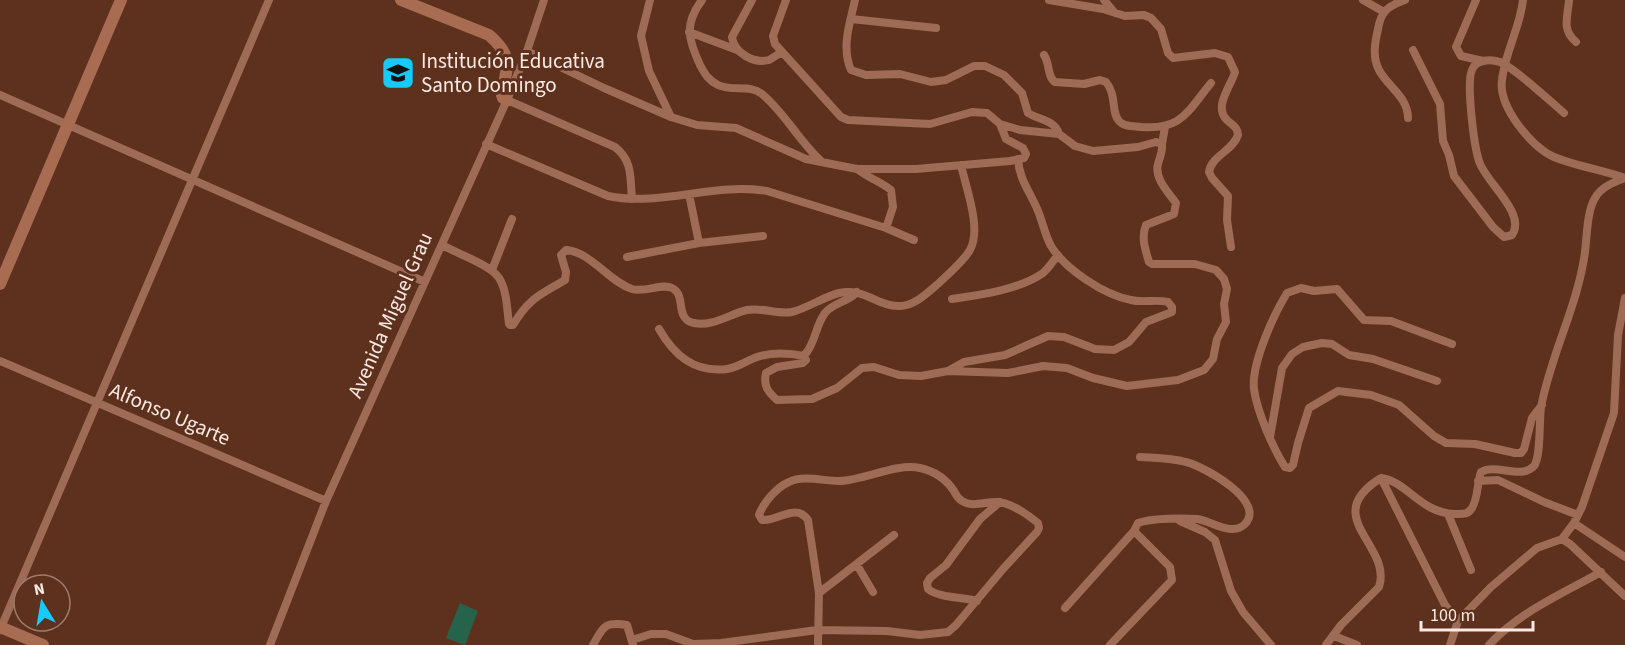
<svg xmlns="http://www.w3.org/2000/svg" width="1625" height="645" font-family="'Source Sans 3',sans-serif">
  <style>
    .green { fill: #26634b }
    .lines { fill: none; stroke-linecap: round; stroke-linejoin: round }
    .street { stroke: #9e6c56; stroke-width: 8 }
    .secondary { stroke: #a76c52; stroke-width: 12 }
    .labels { text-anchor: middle; stroke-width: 6; stroke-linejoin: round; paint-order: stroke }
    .poi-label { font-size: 21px; fill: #fceae3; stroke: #5d311d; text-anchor: start }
    .street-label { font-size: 21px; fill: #fceae3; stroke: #5d311d }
  </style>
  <rect width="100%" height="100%" fill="#5d311d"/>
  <!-- green -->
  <path class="green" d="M460 603 478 611 465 645 446 638Z"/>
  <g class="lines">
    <!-- street -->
    <path class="street" d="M650 0 641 36 649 71 671 117
      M702 0C684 24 688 39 700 65 705 74 708 80 718 85 732 92 750 84 762 94 785 113 799 141 821 161
      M752 0 732 37C734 53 754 64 769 60 773 58 778 54 782 52
      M855 0C850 23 841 47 851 70L866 75 900 74 931 82 946 80 974 66H985L1004 75 1022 93 1028 113C1039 120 1055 120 1059 134
      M1049 0 1103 9 1125 16 1144 15 1151 18 1161 29 1168 53 1173 58 1215 53 1228 57 1235 72C1231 86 1213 107 1227 120 1233 126 1237 126 1238 135 1233 151 1211 156 1209 172L1212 178 1228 196 1227 220 1231 247
      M1104 0 1115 13
      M1363 0 1384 12
      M1405 0C1388 6 1381 11 1378 29 1375 42 1372 57 1379 70 1388 87 1408 97 1408 118
      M1476 0 1456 47 1461 56 1483 61
      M1523 0C1520 28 1505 52 1502 80 1498 106 1531 147 1554 157 1576 166 1602 170 1625 178
      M1569 0C1568 17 1561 29 1576 42
      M851 19 936 28
      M689 32 737 50
      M1413 50 1440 104 1443 141 1449 155 1454 176 1493 227 1504 237 1512 235C1527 213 1485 182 1479 161 1474 146 1466 82 1472 70 1476 59 1491 59 1500 62 1515 68 1550 101 1564 113
      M527 51 604 88 671 117 697 125 736 128 806 159 857 169H916L1010 161 1024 158 1026 154 1023 148 1006 139 1000 124
      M1044 55C1050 63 1047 77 1055 82L1084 84 1100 80 1106 82C1117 95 1111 113 1119 121 1124 127 1134 126 1141 127 1182 130 1187 112 1211 83
      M0 95 425 282
      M507 100 615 147C633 161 630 178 632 199
      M486 144 608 196C661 207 714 182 767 191L886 228 914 240
      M1162 144 1165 127
      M857 169C868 178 880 181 891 190L893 207 886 228
      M689 194 699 243
      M442 245C456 253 491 265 499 278 507 290 507 310 509 324L510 325H513C529 298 540 295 565 280L566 272 561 255 566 250C591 252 608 281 632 289 645 293 662 283 672 288 687 295 674 319 694 323 712 327 730 314 747 310 763 307 778 315 792 312 808 308 823 297 839 293 864 287 878 307 900 306 915 306 928 292 939 283 949 273 963 262 970 250 982 229 966 188 961 165
      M627 257 699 243 763 236
      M492 270 512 219
      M952 299C980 295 1019 290 1043 273 1049 268 1053 261 1058 255
      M659 329C674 355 694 373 727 369 737 368 748 360 757 357 771 352 790 353 804 356L806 360 803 363 777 367 766 373C763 386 768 392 777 400L812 399 837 388 862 368 874 367 899 375 921 376 948 371 1008 373 1043 366 1067 368 1093 378 1127 386 1178 380 1204 370 1213 359 1217 339 1226 322 1224 304 1227 289 1224 279 1216 270 1195 264H1152L1149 262C1145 249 1141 237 1146 225L1174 214 1176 203C1168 192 1154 178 1158 164 1160 156 1163 152 1162 144L1156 142 1138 147 1093 151 1075 146 1059 134 1020 130 1000 124 987 113 972 112 930 124 848 120 841 117 775 44 773 36 786 0
      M1452 344 1391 321 1364 320 1337 289 1314 291 1301 288 1287 293C1274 314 1251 364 1254 389 1257 412 1273 448 1285 467L1290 468 1293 465 1298 443 1309 408 1338 391 1371 395 1399 405 1434 436 1446 443 1475 444 1515 453H1521L1524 449 1532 418 1542 405
      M804 356C816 343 815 326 825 313 834 302 849 302 857 292
      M0 361 326 501
      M948 371 964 362 1005 355 1048 336 1064 337 1095 349 1114 350 1129 342 1146 322 1172 312V307L1168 302C1156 299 1143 303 1131 300 1104 295 1065 269 1051 246 1045 235 1043 223 1038 211 1031 193 1019 180 1018 159
      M1270 437 1282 368 1292 354 1303 347 1322 343 1332 344 1349 355 1373 359 1437 381
      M1381 478 1445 605 1458 621
      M1478 481 1498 480 1544 502 1578 515
      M1448 514 1471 570
      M1180 521 1205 532 1215 540 1231 591 1243 612 1271 645
      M1574 523 1625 557
      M1562 539 1570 544 1625 596
      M857 565 873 592
      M819 593 894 535
      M977 601C962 597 939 598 928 589L927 583 930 578 946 565 980 519 1000 502
      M1065 608 1134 531
      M0 630 269 0
      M1334 636 1357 645
      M632 640 651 634H666L693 644 721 643 817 630 887 631 920 635 948 632 956 625 1003 569 1037 532 1039 528 1038 523C1028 515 1011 503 998 502 986 501 973 508 962 501 957 498 956 495 954 491 946 479 934 471 920 468 896 463 865 480 839 481 824 481 803 475 789 482 777 487 763 503 759 515L762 520C777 522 796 502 808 520L819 593 818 645
      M270 645 326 501 507 100 527 51 544 0
      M593 645C603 628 603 621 627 625L633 645
      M1110 645 1172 580 1170 567 1134 531 1138 523C1151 518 1183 518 1197 519 1212 521 1232 537 1245 524 1267 501 1203 466 1186 462 1171 458 1155 458 1140 457
      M1326 645 1341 625 1379 587C1393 545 1318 517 1381 478 1407 481 1420 513 1455 514 1462 514 1468 515 1472 508 1478 499 1477 483 1481 472 1496 463 1521 480 1534 466 1541 457 1539 421 1541 407 1551 354 1578 305 1585 252 1587 236 1587 211 1595 198 1601 187 1614 182 1625 178
      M1450 645 1458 621 1491 587 1537 548 1562 539 1574 523 1582 507 1614 413 1618 335 1625 298
      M1489 645C1519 612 1562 594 1601 572"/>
    <!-- secondary -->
    <path class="secondary" d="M401 0 489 35C514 57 507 65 502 95L503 98 507 100
      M0 284 121 0
      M0 627 43 645"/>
  </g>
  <!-- icons -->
  <defs>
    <symbol id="school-square" viewBox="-11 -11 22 22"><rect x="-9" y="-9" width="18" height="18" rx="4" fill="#17cafb" stroke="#5d311d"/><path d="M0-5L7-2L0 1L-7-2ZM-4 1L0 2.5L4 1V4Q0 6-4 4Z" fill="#111"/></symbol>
  </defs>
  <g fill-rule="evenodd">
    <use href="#school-square" x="379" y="54" width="38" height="38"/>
  </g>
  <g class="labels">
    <!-- poi labels -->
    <g class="poi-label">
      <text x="421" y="68">Institución Educativa<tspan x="421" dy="24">Santo Domingo</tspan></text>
    </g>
    <!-- street labels -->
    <g class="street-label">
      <text transform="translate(390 315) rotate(-66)" y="7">Avenida Miguel Grau</text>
      <text transform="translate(170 414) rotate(23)" y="7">Alfonso Ugarte</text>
    </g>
  </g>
  <!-- north arrow -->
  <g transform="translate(42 603) rotate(349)"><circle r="28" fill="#5d311d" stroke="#9d7b6c" stroke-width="1.5"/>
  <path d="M0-4.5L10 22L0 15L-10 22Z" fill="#17cafb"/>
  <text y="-9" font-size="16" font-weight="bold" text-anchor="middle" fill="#fceae3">N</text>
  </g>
  <!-- scale -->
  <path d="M1421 621v9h112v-9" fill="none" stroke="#fceae3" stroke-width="3"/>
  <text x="1430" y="621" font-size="18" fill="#fceae3" stroke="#5d311d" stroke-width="4.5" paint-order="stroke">100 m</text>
</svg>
